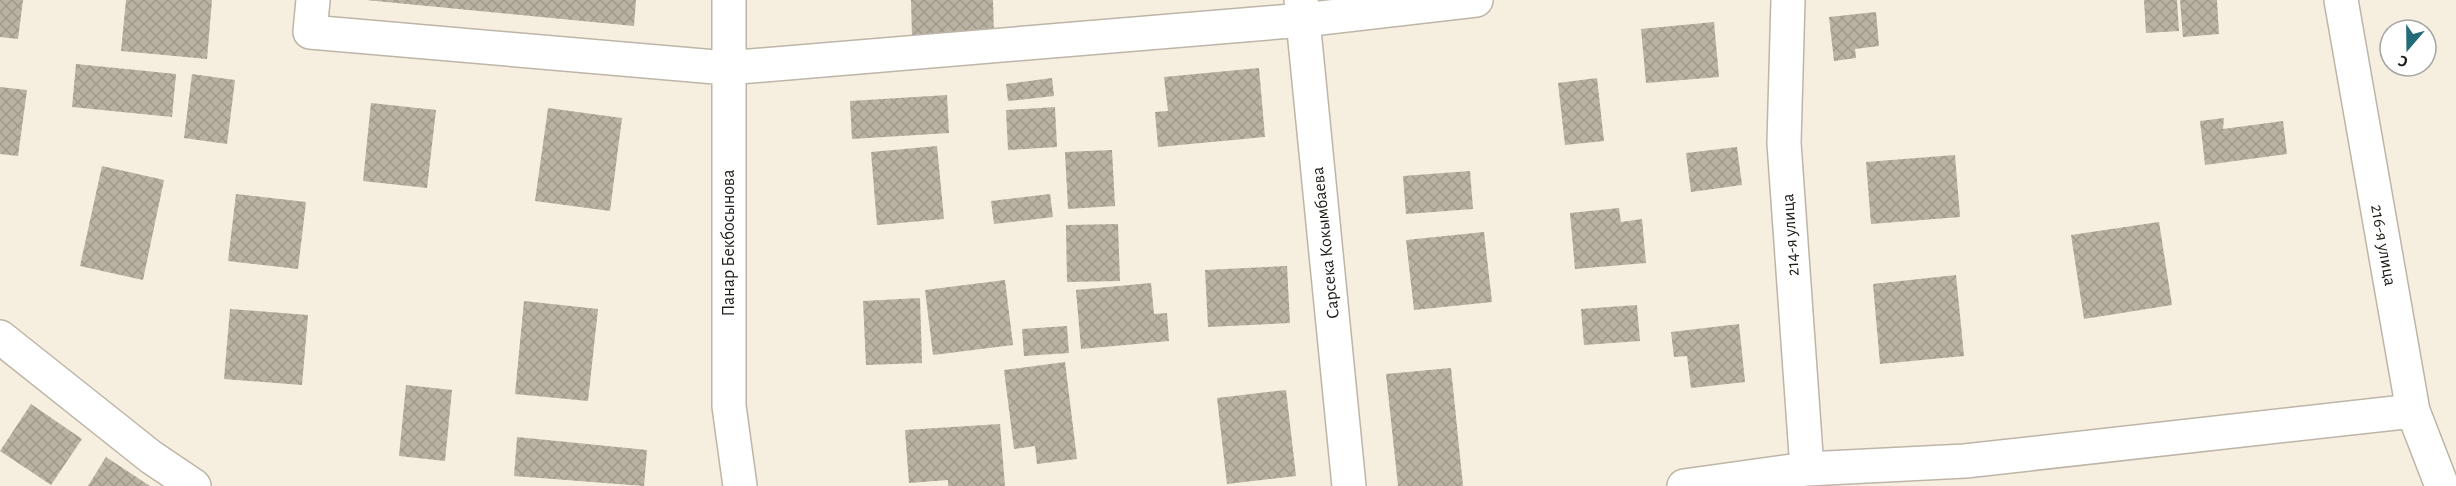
<svg xmlns="http://www.w3.org/2000/svg" width="2456" height="486" font-family="'Alegreya Sans',sans-serif">
  <style>
    .building { fill: url(#building-cross-hatch) }
    .lines { fill: none; stroke-linecap: round; stroke-linejoin: round }
    .minor-casing { stroke: #bdb5a7; stroke-width: 36 }
    .minor { stroke: #fff; stroke-width: 33 }
    .labels { text-anchor: middle; stroke-width: 4.5; stroke-linejoin: round; paint-order: stroke }
    .street-label { font-size: 18px; fill: #1d1b15; stroke: #fff }
  </style>
  <defs>
    <pattern id="building-cross-hatch" width="8" height="8" patternUnits="userSpaceOnUse" patternTransform="scale(1.5)"><rect width="8" height="8" fill="#bab3a4"/><path d="M0 0l8 8M0 8l8-8" fill="none" stroke="#9f998c"/></pattern>
  </defs>
  <rect width="100%" height="100%" fill="#f6efdf"/>
  <!-- building -->
  <path class="building" d="M0 0H23L18 39 0 37Z
    M126 0H212L207 59 121 51Z
    M366 0H636L634 26Z
    M911 0H993L994 35 912 37Z
    M2144 0H2177L2179 31 2146 33Z
    M2180 0H2217L2219 34 2183 37Z
    M1876 12 1879 46 1855 49 1856 58 1834 61 1829 17Z
    M1714 22 1719 77 1646 83 1641 29Z
    M76 64 176 74 172 117 72 107Z
    M1259 68 1265 137 1158 147 1155 112 1168 111 1164 77Z
    M192 74 235 80 227 144 184 138Z
    M1052 78 1054 96 1008 101 1006 84Z
    M1597 78 1604 141 1565 145 1558 83Z
    M0 87 27 90 18 156 0 154Z
    M947 95 949 133 852 139 850 101Z
    M371 103 436 110 427 188 363 181Z
    M1055 107 1057 147 1008 150 1006 110Z
    M548 108 622 118 610 211 535 201Z
    M2224 118 2223 129 2283 121 2287 154 2205 165 2200 121Z
    M937 146 944 219 877 225 871 152Z
    M1737 147 1742 185 1691 192 1686 153Z
    M1112 150 1115 206 1068 209 1065 152Z
    M1955 155 1960 217 1871 224 1866 162Z
    M102 166 164 180 143 280 80 266Z
    M1470 171 1473 209 1406 214 1403 176Z
    M236 194 306 202 298 269 228 261Z
    M1050 194 1053 217 994 224 991 201Z
    M1619 208 1621 222 1642 219 1646 263 1575 269 1570 213Z
    M2159 222 2172 305 2084 319 2071 235Z
    M1118 224 1120 281 1067 282 1066 225Z
    M1484 232 1492 302 1414 310 1406 240Z
    M1287 266 1290 323 1208 327 1205 270Z
    M1956 275 1964 356 1880 364 1873 284Z
    M1005 280 1013 345 933 355 925 290Z
    M1151 283 1154 314 1167 313 1169 341 1081 349 1076 290Z
    M920 298 922 363 866 365 863 301Z
    M524 301 598 309 588 401 515 394Z
    M1637 305 1640 341 1584 345 1581 309Z
    M230 309 308 315 302 385 224 379Z
    M1739 324 1745 382 1691 388 1687 356 1674 357 1671 332Z
    M1067 326 1069 353 1024 356 1022 329Z
    M1065 362 1077 459 1037 464 1035 446 1014 449 1004 370Z
    M1451 368 1463 486H1398L1386 374Z
    M406 385 452 390 445 461 399 456Z
    M1286 390 1296 476 1227 484 1217 398Z
    M31 404 82 439 51 485 0 451Z
    M1000 424 1005 486H948V480L909 483 905 430Z
    M517 437 647 450 644 486 514 476Z
    M106 457 150 486H88Z"/>
  <g class="lines">
    <defs>
      <path id="minor" d="M313 0 310 32 727 68 1303 20 1476 0
        M729 0V406L740 486
        M1301 0 1349 486
        M1788 0 1784 143 1807 469
        M2341 0 2413 411 2442 486
        M0 337 151 457 194 486
        M1684 486 1807 469 1965 461 2413 411"/>
    </defs>
    <!-- minor casing -->
    <use href="#minor" class="minor-casing"/>
    <!-- minor -->
    <use href="#minor" class="minor"/>
  </g>
  <g class="labels">
    <!-- street labels -->
    <g class="street-label">
      <text transform="translate(1790 235) rotate(-94)" y="6">214-я улица</text>
      <text transform="translate(728 243) rotate(-90)" y="6">Панар Бекбосынова</text>
      <text transform="translate(1325 243) rotate(-96)" y="6">Сарсека Кокымбаева</text>
      <text transform="translate(2384 245) rotate(80)" y="6">216-я улица</text>
    </g>
  </g>
  <!-- north arrow -->
  <g transform="translate(2408 48) rotate(200)"><circle r="28" fill="#ffffff" stroke="#a5a4a1" stroke-width="1.5"/>
  <path d="M0-4.5L10 22L0 15L-10 22Z" fill="#236b77"/>
  <text y="-9" font-size="16" font-weight="bold" text-anchor="middle" fill="#1d1b15">С</text>
  </g>
</svg>
